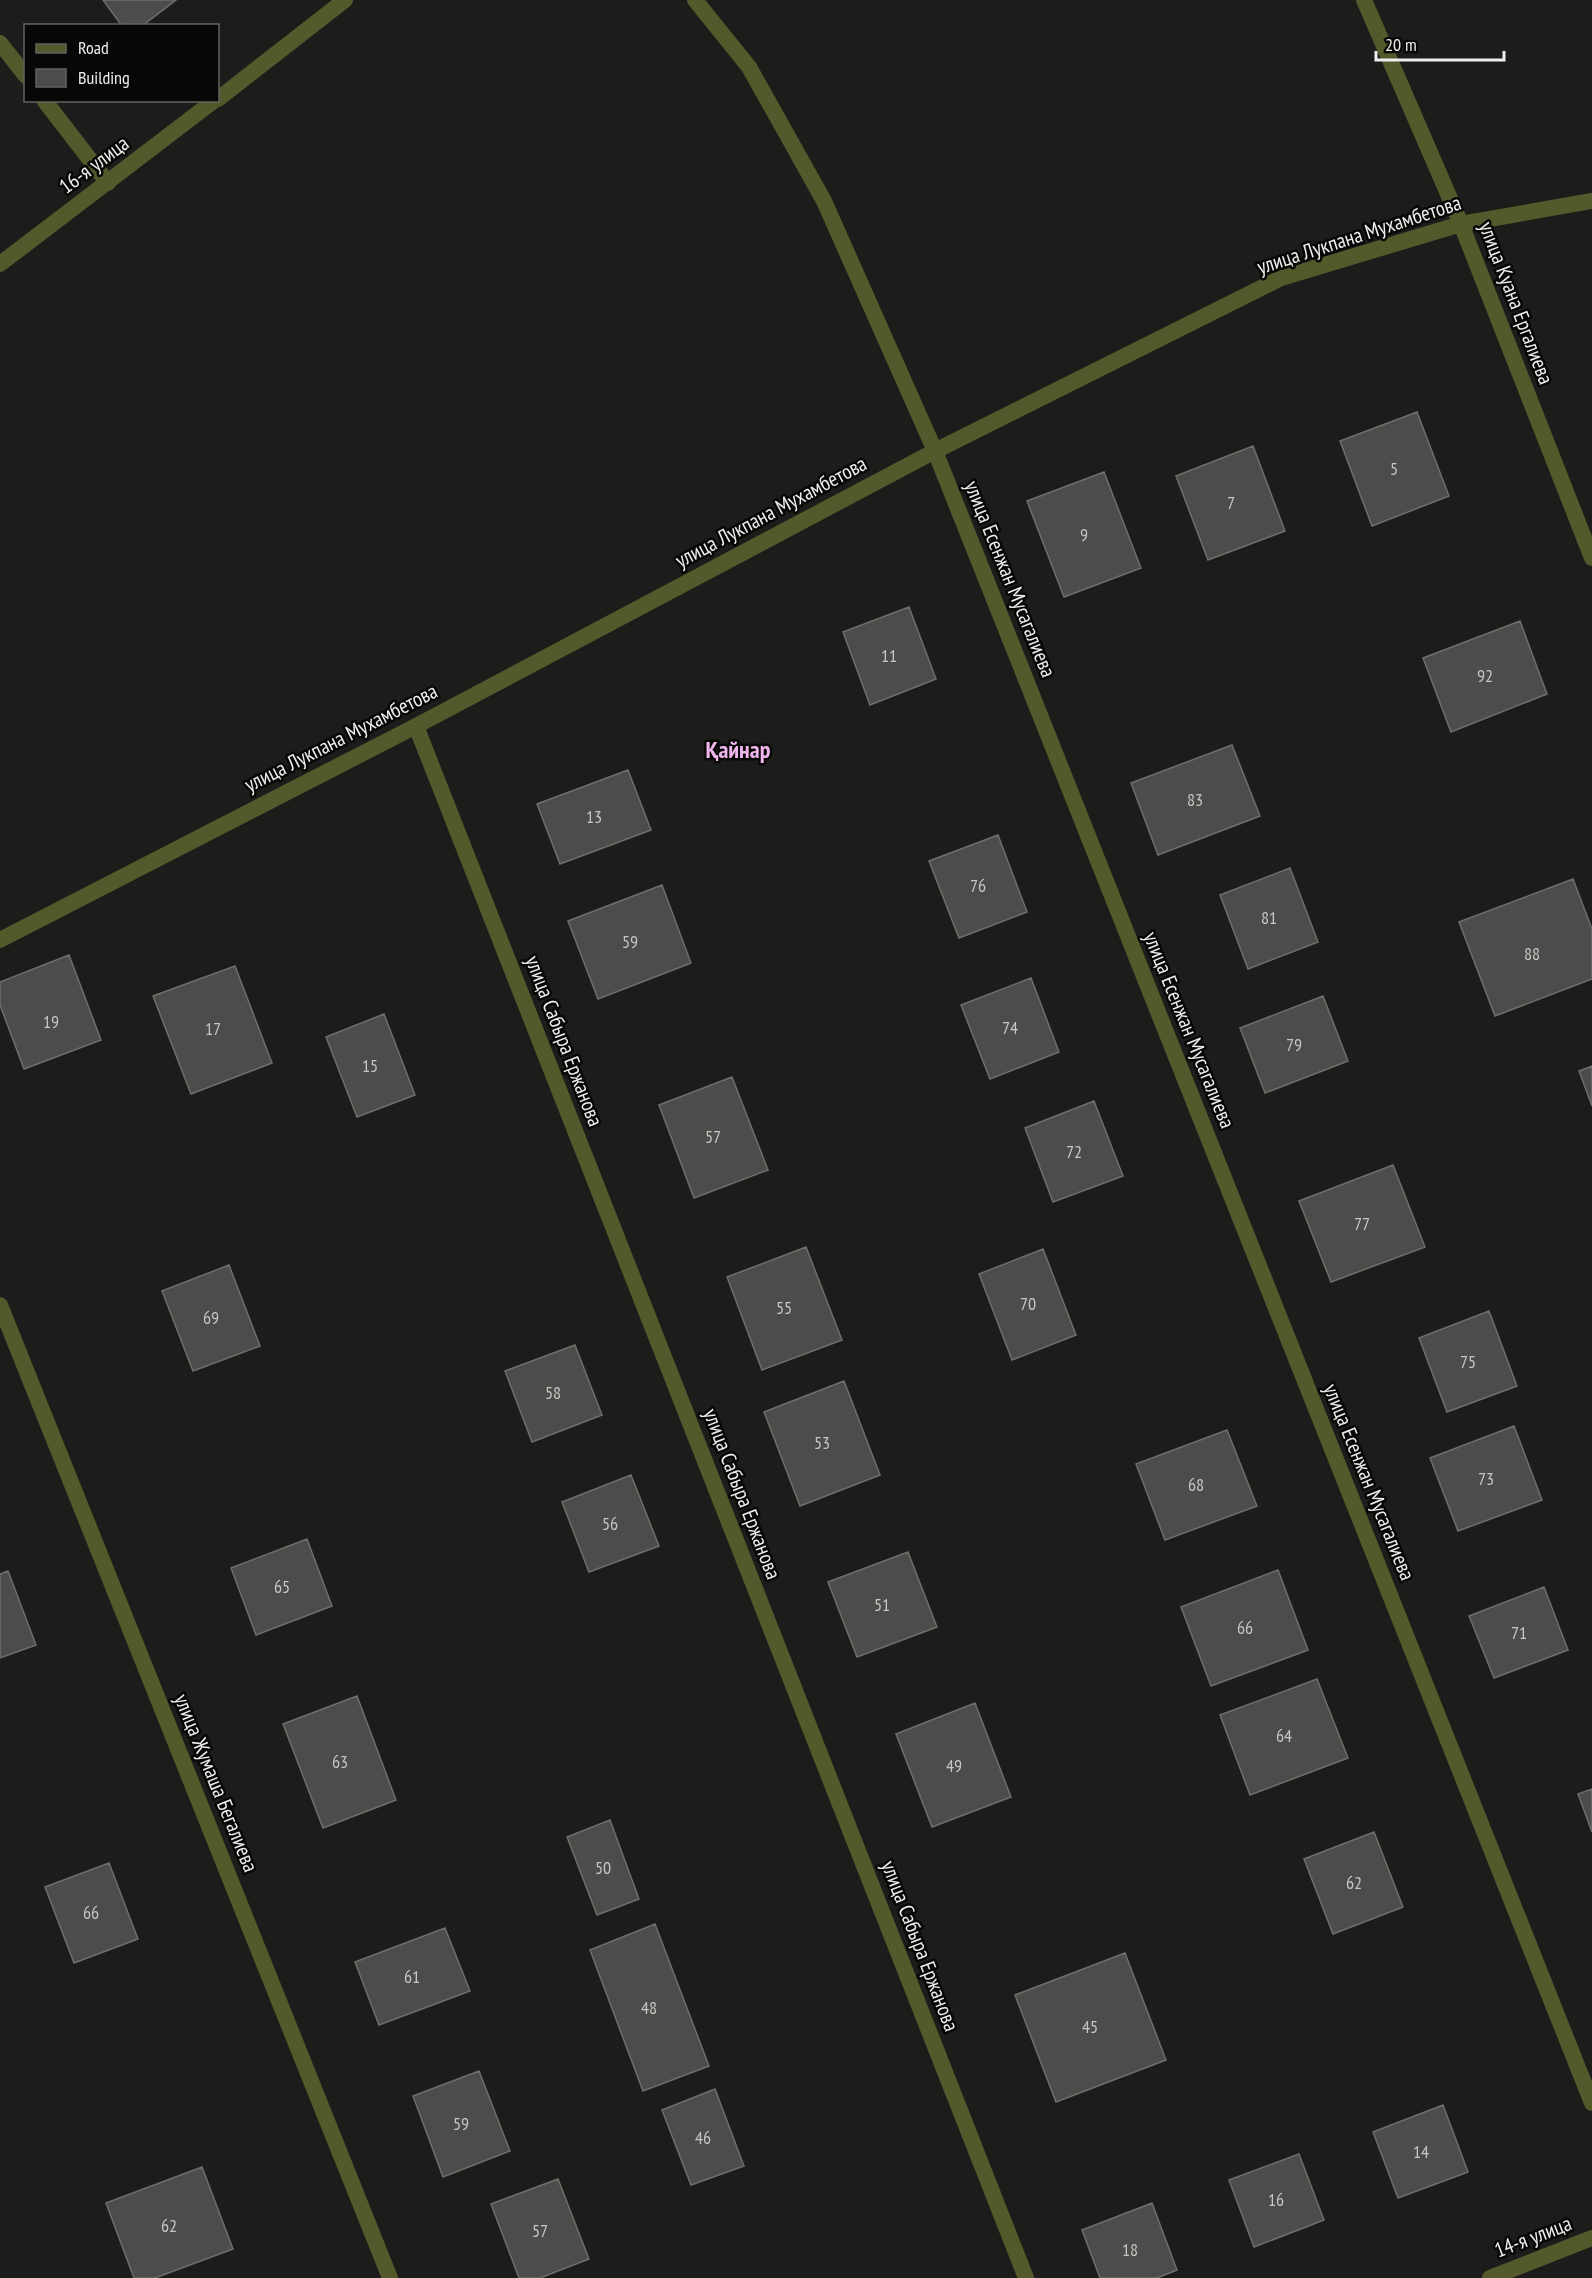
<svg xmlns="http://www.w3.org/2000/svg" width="1592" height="2278" font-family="'PT Sans Narrow',sans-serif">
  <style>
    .building { fill: #4c4d4a; stroke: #6e6f6c; stroke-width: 1.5 }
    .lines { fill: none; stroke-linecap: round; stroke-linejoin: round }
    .minor { stroke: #53592b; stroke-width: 16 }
    .labels { text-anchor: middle; stroke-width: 5; stroke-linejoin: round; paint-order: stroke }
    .number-label { font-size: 18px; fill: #c6c6c4 }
    .street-label { font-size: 21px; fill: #eeeeec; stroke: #070706 }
    .quarter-label { font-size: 24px; font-weight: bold; fill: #f1b5ed; stroke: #070706 }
  </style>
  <rect width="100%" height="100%" fill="#1c1d1a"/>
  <!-- building -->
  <path class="building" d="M103 0H176L142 26H122Z
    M1417 412 1449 496 1372 526 1340 441Z
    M1253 446 1285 531 1208 560 1176 476Z
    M1104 472 1141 568 1064 597 1027 501Z
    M909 607 936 679 870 705 843 632Z
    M1520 621 1547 694 1451 732 1423 658Z
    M1232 745 1260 816 1158 855 1131 783Z
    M628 770 651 830 560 864 537 804Z
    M998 835 1027 912 959 938 929 861Z
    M1290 868 1318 942 1248 969 1220 895Z
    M1573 879 1592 929V979L1495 1016 1459 922Z
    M662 885 691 963 598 999 568 921Z
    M69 955 101 1040 24 1069 0 1005V982Z
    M235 966 272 1063 191 1094 153 996Z
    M1031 978 1059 1052 990 1079 961 1005Z
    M1323 996 1348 1061 1265 1093 1240 1028Z
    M384 1014 415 1095 357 1117 326 1037Z
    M1592 1066V1106L1579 1071Z
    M732 1077 768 1170 694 1198 659 1105Z
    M1094 1101 1123 1176 1053 1202 1025 1128Z
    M1393 1165 1425 1247 1331 1282 1299 1201Z
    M806 1247 842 1340 762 1370 727 1277Z
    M1043 1249 1076 1335 1012 1360 979 1274Z
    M229 1265 260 1346 193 1371 162 1291Z
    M1489 1311 1517 1386 1447 1412 1419 1338Z
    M575 1345 602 1415 532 1442 505 1371Z
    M844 1381 880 1475 800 1506 764 1412Z
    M1514 1426 1542 1500 1458 1531 1430 1458Z
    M1227 1430 1257 1506 1165 1540 1136 1464Z
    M631 1475 659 1546 589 1572 562 1502Z
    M307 1539 332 1606 256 1635 231 1568Z
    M908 1552 937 1627 857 1657 828 1582Z
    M1278 1570 1308 1650 1211 1686 1181 1607Z
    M8 1571 36 1645 0 1658V1574Z
    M1544 1587 1568 1650 1494 1678 1469 1616Z
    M1317 1679 1348 1758 1250 1795 1220 1715Z
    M357 1696 396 1800 323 1828 283 1724Z
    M975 1703 1011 1797 932 1827 896 1734Z
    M1592 1789V1832L1578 1794Z
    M610 1820 639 1899 597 1915 567 1837Z
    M1374 1832 1403 1907 1333 1934 1304 1859Z
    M109 1863 138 1939 74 1963 45 1887Z
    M655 1924 709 2066 643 2091 590 1950Z
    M445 1928 470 1991 379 2025 355 1962Z
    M1125 1953 1166 2060 1056 2102 1015 1995Z
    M479 2071 510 2151 443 2177 413 2096Z
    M715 2089 744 2166 691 2185 662 2110Z
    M1443 2105 1468 2172 1398 2198 1373 2132Z
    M1299 2154 1324 2220 1254 2247 1229 2180Z
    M202 2167 233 2249 155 2278H134L106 2203Z
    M558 2179 589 2259 540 2278H519L491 2204Z
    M1152 2203 1177 2270 1157 2278H1100L1082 2230Z"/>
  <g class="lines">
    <!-- minor -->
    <path class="minor" d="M695 0 749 67 824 201 935 451 1592 2103
      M1364 0 1461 224 1592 558
      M0 43 26 76
      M218 99 345 0
      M44 100 108 183
      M0 264 215 100
      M416 726 1026 2278
      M0 940 416 726 935 451 1281 278 1461 224 1592 201
      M0 1305 390 2278
      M1490 2278 1592 2238"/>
  </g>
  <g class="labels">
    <!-- number labels -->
    <g class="number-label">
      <text x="1394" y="475">5</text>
      <text x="1231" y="509">7</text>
      <text x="1084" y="541">9</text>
      <text x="889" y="662">11</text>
      <text x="1485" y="682">92</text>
      <text x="1195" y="806">83</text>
      <text x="594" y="823">13</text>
      <text x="978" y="892">76</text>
      <text x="1269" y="924">81</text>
      <text x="630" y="948">59</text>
      <text x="1532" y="960">88</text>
      <text x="51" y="1028">19</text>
      <text x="1010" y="1034">74</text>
      <text x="213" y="1035">17</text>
      <text x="1294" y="1051">79</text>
      <text x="370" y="1072">15</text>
      <text x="713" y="1143">57</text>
      <text x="1074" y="1158">72</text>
      <text x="1362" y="1230">77</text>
      <text x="1028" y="1310">70</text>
      <text x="784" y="1314">55</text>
      <text x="211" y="1324">69</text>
      <text x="1468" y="1368">75</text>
      <text x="553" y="1399">58</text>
      <text x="822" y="1449">53</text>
      <text x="1486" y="1485">73</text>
      <text x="1196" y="1491">68</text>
      <text x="610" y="1530">56</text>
      <text x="282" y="1593">65</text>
      <text x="882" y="1611">51</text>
      <text x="1245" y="1634">66</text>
      <text x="1519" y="1639">71</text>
      <text x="1284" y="1742">64</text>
      <text x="340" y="1768">63</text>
      <text x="954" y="1772">49</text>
      <text x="603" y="1874">50</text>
      <text x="1354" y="1889">62</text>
      <text x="91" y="1919">66</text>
      <text x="412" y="1983">61</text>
      <text x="649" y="2014">48</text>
      <text x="1090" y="2033">45</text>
      <text x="461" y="2130">59</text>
      <text x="703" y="2144">46</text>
      <text x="1421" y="2158">14</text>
      <text x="1276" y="2206">16</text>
      <text x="169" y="2232">62</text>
      <text x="540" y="2237">57</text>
      <text x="1130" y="2256">18</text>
    </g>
    <!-- street labels -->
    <g class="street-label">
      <text transform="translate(94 165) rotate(-37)" y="7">16-я улица</text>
      <text transform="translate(1359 235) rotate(-18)" y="7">улица Лукпана Мухамбетова</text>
      <text transform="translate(1516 303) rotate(69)" y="7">улица Куана Ергалиева</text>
      <text transform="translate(771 512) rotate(-28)" y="7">улица Лукпана Мухамбетова</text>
      <text transform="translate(1010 579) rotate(68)" y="7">улица Есенжан Мусагалиева</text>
      <text transform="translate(341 738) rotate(-27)" y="7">улица Лукпана Мухамбетова</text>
      <text transform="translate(1189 1030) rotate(68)" y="7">улица Есенжан Мусагалиева</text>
      <text transform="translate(564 1041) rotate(69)" y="7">улица Сабыра Ержанова</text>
      <text transform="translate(1369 1482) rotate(68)" y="7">улица Есенжан Мусагалиева</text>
      <text transform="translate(742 1494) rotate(69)" y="7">улица Сабыра Ержанова</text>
      <text transform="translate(216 1783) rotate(68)" y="7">улица Жумаша Бегалиева</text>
      <text transform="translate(920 1946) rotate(69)" y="7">улица Сабыра Ержанова</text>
      <text transform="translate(1533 2237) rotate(-21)" y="7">14-я улица</text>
    </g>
    <!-- quarter labels -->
    <g class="quarter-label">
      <text x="738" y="758">Қайнар</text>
    </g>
  </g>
  <!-- legend -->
  <rect x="24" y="24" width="195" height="78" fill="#070706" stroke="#636362" stroke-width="1.5"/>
  <rect x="36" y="44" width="30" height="9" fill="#53592b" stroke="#636362" stroke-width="1.5"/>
  <text x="78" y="54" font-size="18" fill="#eeeeec">Road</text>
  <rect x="36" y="69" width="30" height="18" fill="#4c4d4a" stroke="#636362" stroke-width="1.5"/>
  <text x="78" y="84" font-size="18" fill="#eeeeec">Building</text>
  <!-- scale -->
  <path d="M1376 51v9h128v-9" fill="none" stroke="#eeeeec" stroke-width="3"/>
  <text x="1385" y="51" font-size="18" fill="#eeeeec" stroke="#070706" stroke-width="4.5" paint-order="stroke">20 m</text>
</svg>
